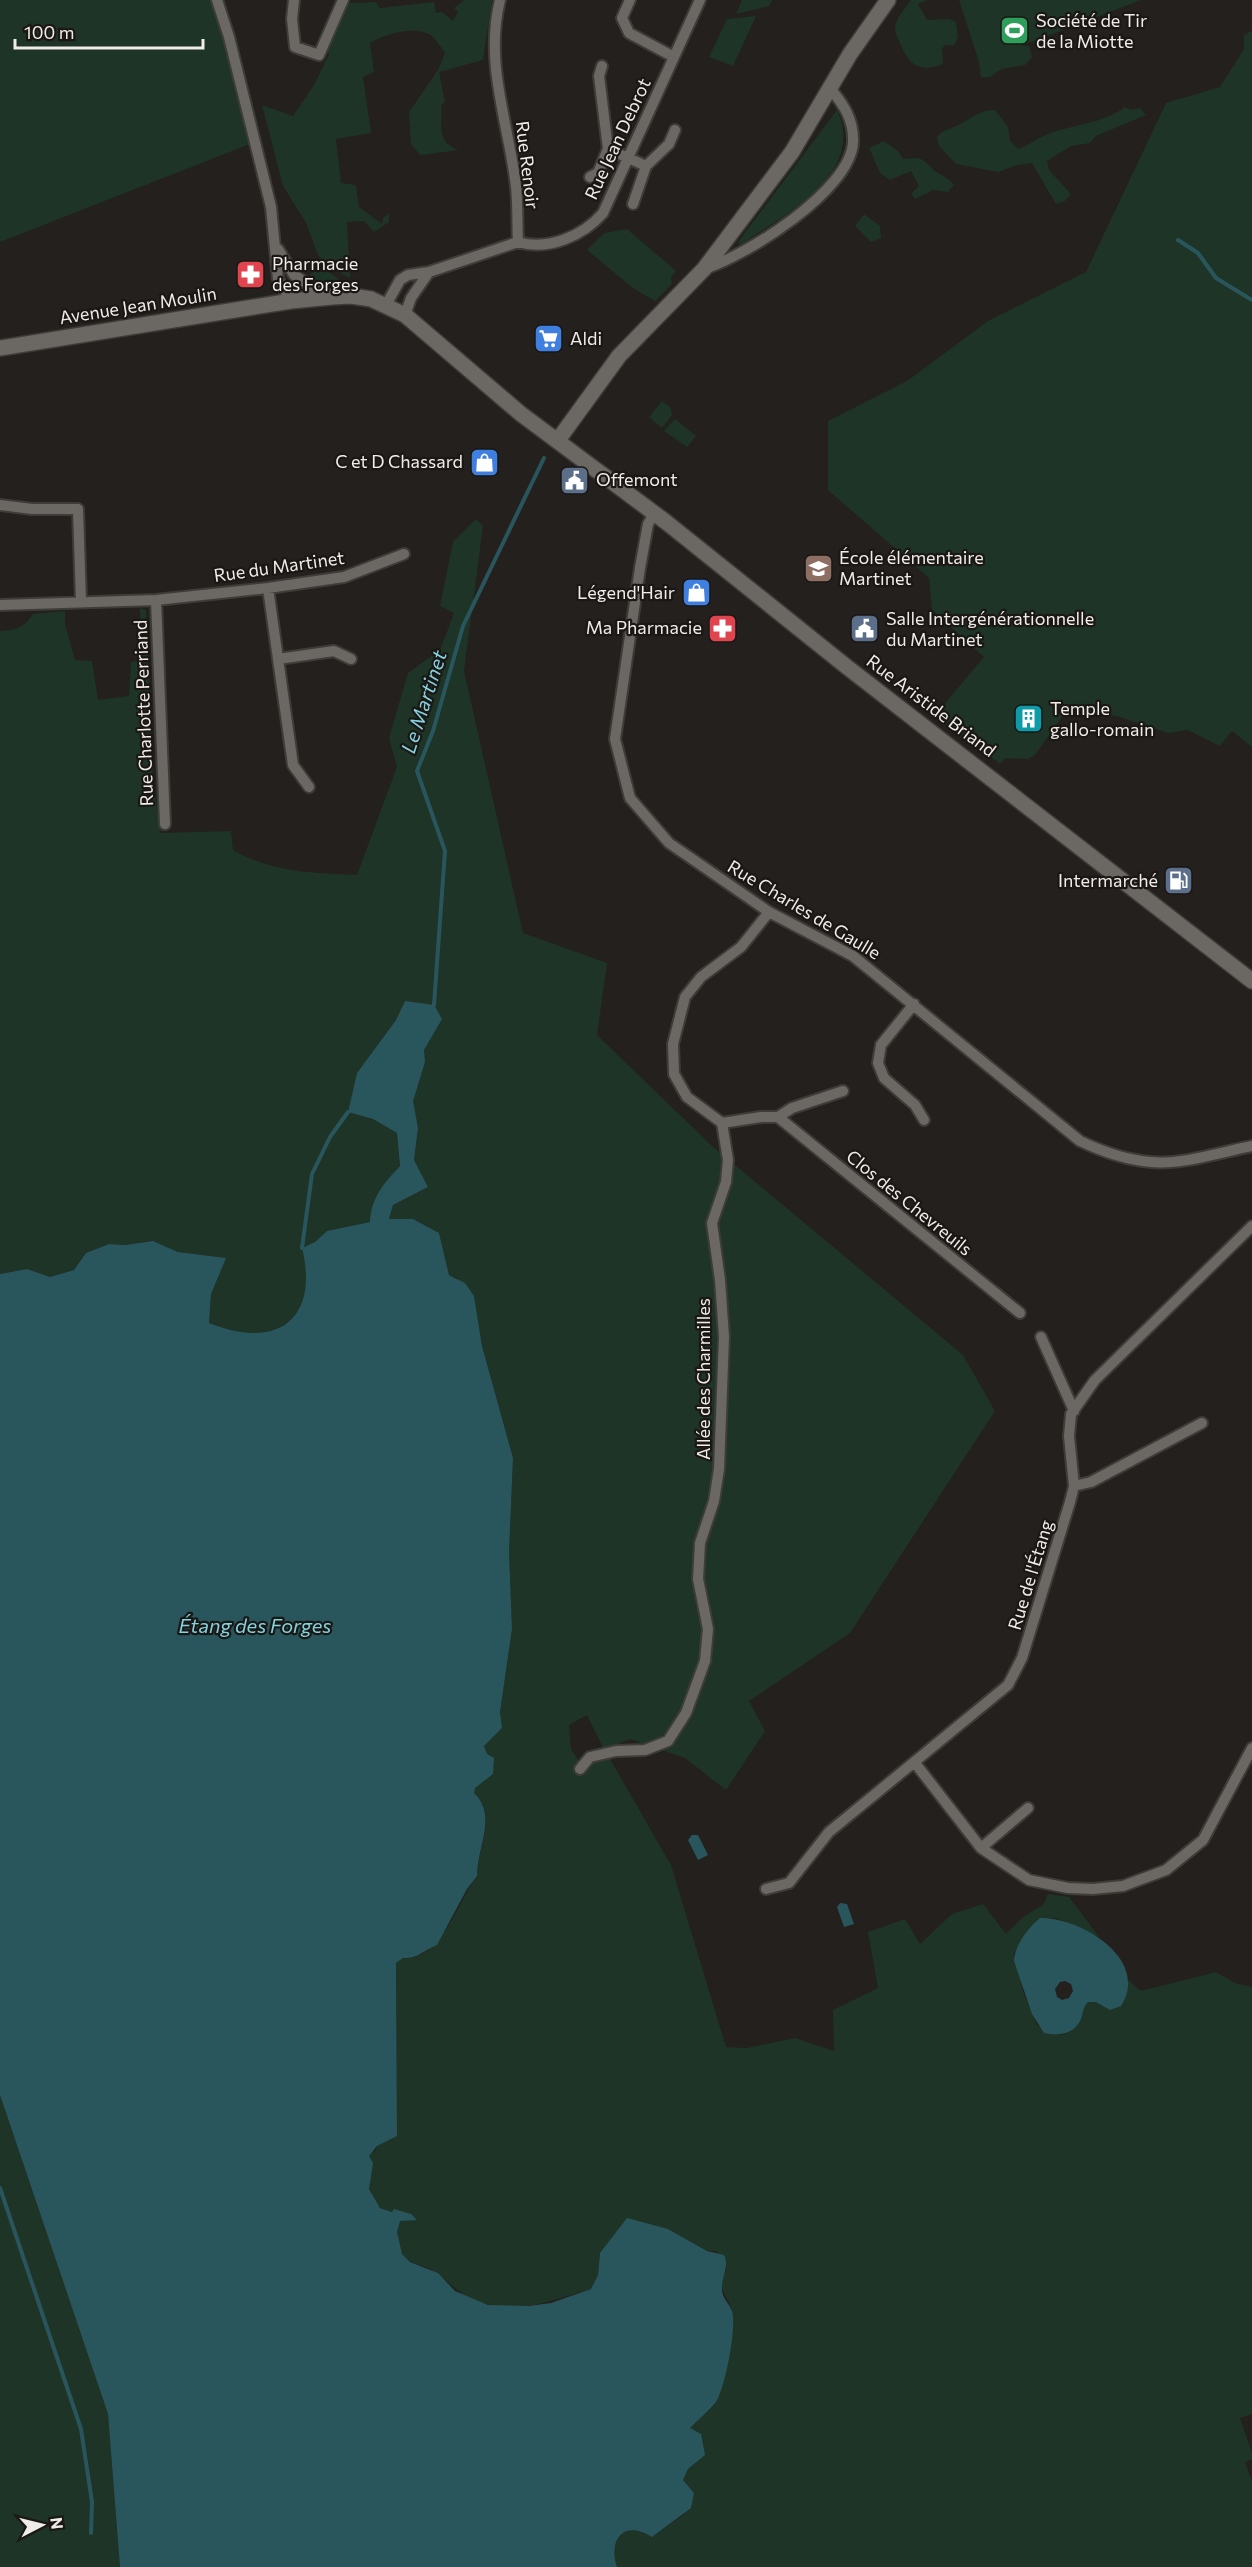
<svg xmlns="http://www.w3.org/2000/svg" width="1252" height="2567" font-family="Commissioner,sans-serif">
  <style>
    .green { fill: #1e3427 }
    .water { fill: #29565d; fill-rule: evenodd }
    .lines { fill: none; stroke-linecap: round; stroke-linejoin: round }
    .stream { stroke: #29565d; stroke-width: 4 }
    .street-casing { stroke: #3e3c39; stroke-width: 14 }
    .secondary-casing { stroke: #3e3c39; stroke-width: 18 }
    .street { stroke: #6b6864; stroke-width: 10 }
    .secondary { stroke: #6b6864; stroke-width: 15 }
    .labels { text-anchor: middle; stroke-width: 4.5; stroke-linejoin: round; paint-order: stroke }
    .poi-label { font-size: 18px; fill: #efecea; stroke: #1a1714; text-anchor: start }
    .street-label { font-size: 18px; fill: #efecea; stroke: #1a1714 }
    .water-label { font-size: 20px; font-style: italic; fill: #82d3df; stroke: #1a1714 }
  </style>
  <rect width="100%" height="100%" fill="#23201d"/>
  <!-- green -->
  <path class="green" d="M0 0H213L226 40 250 144 0 242Z
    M464 0H492L483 60 439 72 445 102 441 105C443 124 435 143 459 150L421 155 411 145 409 112 438 70 445 53C441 48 438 42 433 37 419 24 384 34 370 43L374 72 363 77 371 133 336 139 341 183 356 185 359 207 382 224 383 218 389 213V222L374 232 364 221 347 222 350 278 331 268 318 255 306 223 283 186 262 105 293 116 314 85 329 54 327 51 337 24 349 3 376 2 380 8 434 2 436 13 442 12 453 21 458 12 454 8Z
    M742 0H772L769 6 736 14Z
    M911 0H927L918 4 927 20 949 19 956 22 958 37 954 45H946L942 48 943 64C920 73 908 65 900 43 898 38 895 33 895 29 896 17 905 9 911 0Z
    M959 0H1141L1021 46H1029L1032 57 1025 65 1002 69 990 77H981L979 62Z
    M756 16 733 66 709 57 727 19Z
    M1252 31V747L1232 731 1220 746 1188 730 1168 733 1117 716 1077 712 1062 717 1035 755 1028 759 1005 758 1000 764 936 714 984 657 932 610 929 578 828 490V421L907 381 988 321 1086 272 1166 103 1220 87 1244 49V35Z
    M1125 107 1131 110 1140 108 1146 115 1096 136 1090 143 1071 146 1047 161 1049 170 1071 194 1065 201 1056 204 1032 163 1017 165 998 172 956 164 939 146 937 137C943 130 946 131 954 127 969 121 978 110 995 110L1008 127 1010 141 1018 149C1030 145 1037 138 1048 134 1074 124 1102 124 1125 107Z
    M837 110C867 174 784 215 740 245L738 242Z
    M884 141 899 152 903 159C929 156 921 161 938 173 945 177 949 179 954 185L948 192 933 190 915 199 911 194 919 186 911 171 890 180 880 173 869 148Z
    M864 214 880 226 881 238 871 242 855 226Z
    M627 229 676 271 671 277 672 284 655 301 633 288 587 250 604 233Z
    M318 265 342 281 344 284H324L309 276Z
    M662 401 671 408 672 415 662 428 649 417Z
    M675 419 696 436 687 447 664 431Z
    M476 519 483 526 464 671 523 933 607 963 597 1035 711 1145 963 1355 995 1411 850 1633 749 1701 765 1731 726 1790 685 1758 630 1739 604 1749 587 1715 569 1725 571 1749 579 1761 610 1759 671 1865 726 2047 747 2048 795 2038 834 2051 833 2010 878 1988 868 1932 905 1919 920 1944 952 1914 983 1904 1006 1934C1013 1927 1020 1919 1028 1914 1037 1907 1046 1908 1047 1894L1069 1897 1100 1938 1056 1918H1040L1014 1954 1024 1994 1037 2025 1061 2035C1078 2029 1079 2019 1085 2004L1091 2001 1101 2004 1128 1989 1127 1979 1141 1991 1216 1972 1235 1983 1252 1987V2414L1240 2418 1252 2453V2459L1245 2462 1252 2482V2567H617C608 2539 624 2519 652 2537L684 2514 694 2493 683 2480 688 2469 705 2455 689 2429C698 2420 709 2412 716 2402 724 2389 736 2325 732 2311 726 2290 715 2293 727 2268L716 2251H707L668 2229 600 2253 598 2275 591 2289C556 2299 525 2313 487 2304 458 2298 451 2280 428 2268 420 2264 411 2265 404 2256 397 2248 395 2231 400 2221L416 2219 380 2208 369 2189 368 2155 375 2151 377 2146 397 2136 396 1963 403 1958C442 1961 457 1902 477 1876 477 1849 499 1814 474 1793V1788L493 1773 484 1746 502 1728 500 1712 512 1629 509 1552 513 1458 482 1346 474 1296 457 1278 449 1275 439 1233 413 1219 389 1220 393 1205 428 1187 414 1160 418 1128 412 1101 425 1062 424 1050 405 1001 396 1020 357 1073 348 1112 373 1119 397 1133 400 1166C386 1181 371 1201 370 1222L327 1231 315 1242 302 1248C306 1264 311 1283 305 1299 297 1325 265 1337 240 1334 229 1333 219 1327 209 1323L211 1294 225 1258 178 1252 153 1241 125 1245 108 1244 86 1253 74 1270 50 1277 27 1269 0 1274V631C16 630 24 628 33 614L65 611V624L75 660 92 661 98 700 129 696 131 662 142 660 140 608 146 610 153 782 161 833 231 831 233 850C273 873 313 873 357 875L397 767 389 738 408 673 440 650 454 613 440 606 453 542Z
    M0 2095 108 2414 120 2567H0Z"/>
  <!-- water -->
  <path class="water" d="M405 1001 434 1005 442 1019 424 1050 425 1062 413 1101 418 1128 414 1160 428 1187 393 1205 389 1219H413L439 1233 449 1275 465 1283 474 1296 482 1346 513 1458 509 1552 512 1629 500 1712 502 1728 484 1746 487 1754 494 1758 493 1774 475 1788 474 1793C498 1815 477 1847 477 1876L467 1889 437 1945C424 1950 418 1959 403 1958L396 1963 397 2136 377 2146 369 2156 373 2163 369 2189 380 2208 392 2212 394 2209 411 2214 417 2220 400 2221 397 2232 402 2254 410 2262 438 2273 455 2291 488 2305 529 2306 551 2303 591 2289 598 2275 600 2253 627 2218 668 2229 707 2251 724 2255C730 2267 721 2277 722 2290 722 2298 729 2303 732 2311 737 2327 725 2388 716 2402 709 2411 698 2420 690 2428L701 2434 705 2455 688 2469 683 2480 694 2493 691 2508 652 2537C624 2519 608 2539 617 2567H120L108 2414 0 2095V1274L27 1269 50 1277 74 1270 86 1253 109 1244 125 1245 153 1241 178 1252 226 1258 211 1294 209 1323C275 1350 320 1321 302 1248L315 1242 327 1231 370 1222C371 1198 384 1183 400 1166L397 1133 373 1119 348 1112 357 1073 396 1020Z
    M692 1835H698L708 1855 698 1860 688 1840Z
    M840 1903 847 1904 854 1924 844 1927 837 1907Z
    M1040 1918C1080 1917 1151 1959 1121 2006L1110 2010 1096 2002H1088C1083 2007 1083 2013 1081 2019 1074 2035 1058 2036 1044 2033L1032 2014 1014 1961C1015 1945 1027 1929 1040 1918ZM1065 1981 1071 1984 1073 1991 1069 1998 1062 2000 1057 1997 1055 1989 1060 1982Z"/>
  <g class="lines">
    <!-- stream -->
    <path class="stream" d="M1178 240 1198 253 1216 278 1252 300
      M434 1005 445 851 417 771 433 731 463 626 544 458
      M302 1248 312 1174 330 1137 348 1112
      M0 2188 81 2429 92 2502 91 2533"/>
    <defs>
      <path id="street" d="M217 0 229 37 271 207 278 279 291 301
        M294 0 292 19 295 47 319 55 343 0
        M630 0 622 18 629 33 674 57 700 0
        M602 66 599 76 608 149 646 166 669 144 675 130
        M590 177 598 173 608 149
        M633 204 646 166
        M518 242C548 251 583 236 603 213L674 57
        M278 249 294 275 329 298
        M704 269C746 256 851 190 853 142 854 119 843 104 830 88
        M386 305 400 280 408 275 429 272 518 242C517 224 518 205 516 187 509 124 484 64 500 0
        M405 315 411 298 429 272
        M0 505 32 509H78L81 602
        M654 514 648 524 640 568 615 739 630 798 669 843 769 912 853 956 1080 1141C1101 1151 1127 1160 1151 1162 1181 1165 1222 1152 1252 1146
        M268 588 293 765 309 787
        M156 600 165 824
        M0 605 156 600 268 588 344 577 404 554
        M278 659 334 651 351 659
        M914 1004 881 1045 878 1063 884 1078 915 1105 924 1120
        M778 1117 792 1108 843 1091
        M722 1123 761 1117H778L1020 1313
        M1041 1337 1074 1411
        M1074 1486 1091 1482 1202 1423
        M915 1763 981 1848 1029 1880 1068 1888 1093 1889 1123 1886 1166 1870 1203 1840 1252 1748
        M580 1769 590 1757 616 1751 645 1750 668 1741 686 1713 705 1661 708 1629 698 1579 700 1543 714 1501 719 1469 724 1337 720 1280 712 1223 726 1182 728 1160 722 1123 687 1097 674 1074 673 1044 685 997 701 977 741 947 769 912
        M981 1848 1028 1808
        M766 1889 789 1883 829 1832 1008 1685 1022 1658 1070 1502 1074 1486 1069 1436 1071 1414 1095 1380 1252 1226"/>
      <path id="secondary" d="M0 348 291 301 332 297 351 296 371 299 405 315 521 414 666 522 847 667 1252 981
        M558 440 619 356 704 269 792 152 850 54 888 0"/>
    </defs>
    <!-- street casing -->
    <use href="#street" class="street-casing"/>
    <!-- secondary casing -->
    <use href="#secondary" class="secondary-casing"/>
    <!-- street -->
    <use href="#street" class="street"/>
    <!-- secondary -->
    <use href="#secondary" class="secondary"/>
  </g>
  <!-- icons -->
  <defs>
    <symbol id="stadium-square" viewBox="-11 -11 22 22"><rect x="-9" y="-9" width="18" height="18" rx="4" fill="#2e9e5b" stroke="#1a1714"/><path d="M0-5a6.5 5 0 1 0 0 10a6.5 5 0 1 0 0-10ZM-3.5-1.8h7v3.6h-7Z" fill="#fff"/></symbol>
    <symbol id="pharmacy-square" viewBox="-11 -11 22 22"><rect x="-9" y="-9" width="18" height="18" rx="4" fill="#e0444e" stroke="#1a1714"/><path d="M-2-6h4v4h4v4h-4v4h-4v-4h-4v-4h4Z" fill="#fff"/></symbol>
    <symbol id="supermarket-square" viewBox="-11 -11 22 22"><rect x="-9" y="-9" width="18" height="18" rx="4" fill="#3f7fe0" stroke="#1a1714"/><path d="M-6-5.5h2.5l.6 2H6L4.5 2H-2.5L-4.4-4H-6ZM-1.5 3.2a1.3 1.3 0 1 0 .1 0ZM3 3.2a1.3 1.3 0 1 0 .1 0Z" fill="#fff"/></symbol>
    <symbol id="shop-square" viewBox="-11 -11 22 22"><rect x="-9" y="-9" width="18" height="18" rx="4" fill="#3f7fe0" stroke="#1a1714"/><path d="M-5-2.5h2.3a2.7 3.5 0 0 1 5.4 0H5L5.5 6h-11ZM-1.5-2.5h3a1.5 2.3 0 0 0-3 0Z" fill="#fff"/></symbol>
    <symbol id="civic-square" viewBox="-11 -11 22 22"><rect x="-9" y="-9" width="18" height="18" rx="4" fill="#5c6f8a" stroke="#1a1714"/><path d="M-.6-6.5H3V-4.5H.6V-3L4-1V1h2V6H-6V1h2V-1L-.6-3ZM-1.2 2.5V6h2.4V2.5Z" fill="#fff"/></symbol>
    <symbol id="school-square" viewBox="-11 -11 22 22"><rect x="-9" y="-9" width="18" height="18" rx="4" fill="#8d6e63" stroke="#1a1714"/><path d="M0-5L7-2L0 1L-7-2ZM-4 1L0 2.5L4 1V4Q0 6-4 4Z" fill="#fff"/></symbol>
    <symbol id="building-square" viewBox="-11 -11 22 22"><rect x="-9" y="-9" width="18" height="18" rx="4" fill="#0f9aa8" stroke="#1a1714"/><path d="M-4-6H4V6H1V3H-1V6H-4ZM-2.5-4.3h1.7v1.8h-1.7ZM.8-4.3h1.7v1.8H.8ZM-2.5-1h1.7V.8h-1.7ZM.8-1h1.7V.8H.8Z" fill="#fff"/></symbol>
    <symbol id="fuel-square" viewBox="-11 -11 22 22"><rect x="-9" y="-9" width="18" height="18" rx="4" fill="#5c6f8a" stroke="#1a1714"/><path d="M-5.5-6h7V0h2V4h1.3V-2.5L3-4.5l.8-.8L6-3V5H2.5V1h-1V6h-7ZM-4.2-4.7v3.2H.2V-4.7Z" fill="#fff"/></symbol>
  </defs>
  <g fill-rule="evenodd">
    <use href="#stadium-square" x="998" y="14" width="33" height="33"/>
    <use href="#pharmacy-square" x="234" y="258" width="33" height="33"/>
    <use href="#supermarket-square" x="532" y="322" width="33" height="33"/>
    <use href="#shop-square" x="468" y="446" width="33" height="33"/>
    <use href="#civic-square" x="558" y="464" width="33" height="33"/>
    <use href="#school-square" x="802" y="552" width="33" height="33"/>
    <use href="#shop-square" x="680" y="576" width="33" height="33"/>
    <use href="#pharmacy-square" x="706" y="612" width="33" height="33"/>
    <use href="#civic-square" x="848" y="612" width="33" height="33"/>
    <use href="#building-square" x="1012" y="702" width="33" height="33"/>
    <use href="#fuel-square" x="1162" y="864" width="33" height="33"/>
  </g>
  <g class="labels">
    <!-- poi labels -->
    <g class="poi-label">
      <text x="1036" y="27">Société de Tir<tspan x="1036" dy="21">de la Miotte</tspan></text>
      <text x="272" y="270">Pharmacie<tspan x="272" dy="21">des Forges</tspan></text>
      <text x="570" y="345">Aldi</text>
      <text x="463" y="468" text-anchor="end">C et D Chassard</text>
      <text x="596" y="486">Offemont</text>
      <text x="839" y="564">École élémentaire<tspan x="839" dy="21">Martinet</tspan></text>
      <text x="675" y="599" text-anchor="end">Légend'Hair</text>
      <text x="886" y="625">Salle Intergénérationnelle<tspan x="886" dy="21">du Martinet</tspan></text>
      <text x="702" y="634" text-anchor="end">Ma Pharmacie</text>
      <text x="1050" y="715">Temple<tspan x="1050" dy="21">gallo-romain</tspan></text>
      <text x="1158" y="887" text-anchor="end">Intermarché</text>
    </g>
    <!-- street labels -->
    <g class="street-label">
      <text transform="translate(618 139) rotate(-65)" y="6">Rue Jean Debrot</text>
      <text transform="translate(527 165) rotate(83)" y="6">Rue Renoir</text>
      <text transform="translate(138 306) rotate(-9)" y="6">Avenue Jean Moulin</text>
      <text transform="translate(279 567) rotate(-8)" y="6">Rue du Martinet</text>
      <text transform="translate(931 706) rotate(37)" y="6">Rue Aristide Briand</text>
      <text transform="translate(144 713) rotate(-92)" y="6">Rue Charlotte Perriand</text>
      <text transform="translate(804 910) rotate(31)" y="6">Rue Charles de Gaulle</text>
      <text transform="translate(909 1203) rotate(39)" y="6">Clos des Chevreuils</text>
      <text transform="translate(704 1379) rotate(-90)" y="6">Allée des Charmilles</text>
      <text transform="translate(1031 1575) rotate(-73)" y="6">Rue de l'Étang</text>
    </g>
    <!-- water labels -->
    <g class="water-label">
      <text transform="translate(424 702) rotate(-72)" y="7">Le Martinet</text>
      <text x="255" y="1633">Étang des Forges</text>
    </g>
  </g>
  <!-- north arrow -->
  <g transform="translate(42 2525) rotate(83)" stroke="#1a1714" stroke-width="4.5" paint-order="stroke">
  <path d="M0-4.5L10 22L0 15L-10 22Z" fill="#efecea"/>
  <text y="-9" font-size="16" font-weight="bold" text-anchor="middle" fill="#efecea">N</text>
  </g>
  <!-- scale -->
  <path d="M15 39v9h188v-9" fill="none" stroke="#efecea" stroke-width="3"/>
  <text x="24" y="39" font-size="18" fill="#efecea" stroke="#1a1714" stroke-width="4.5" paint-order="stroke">100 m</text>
</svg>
